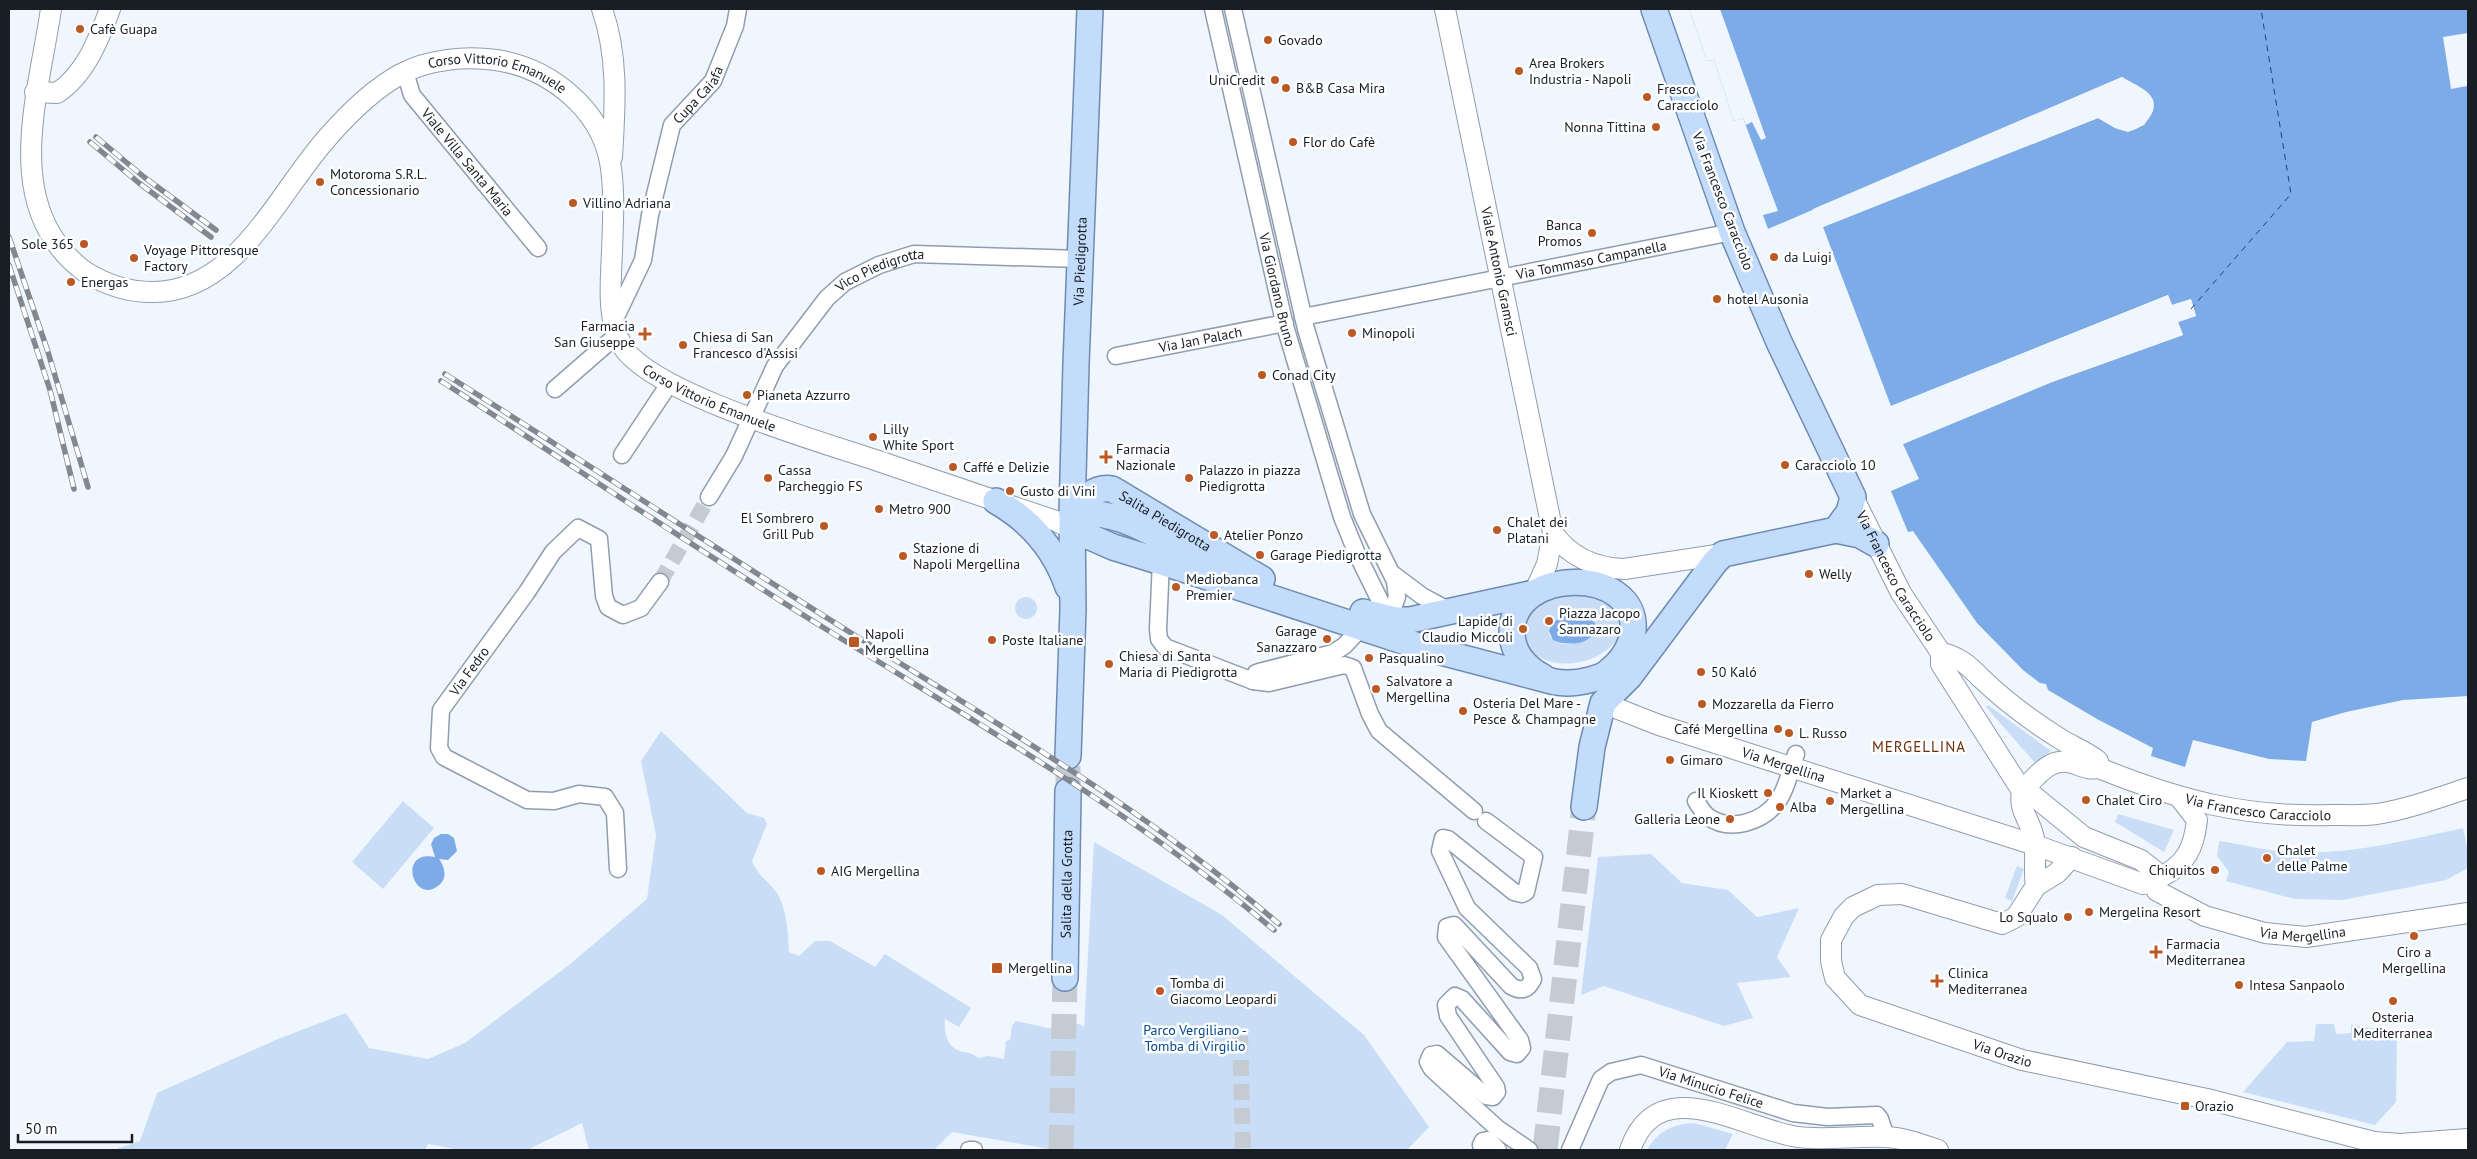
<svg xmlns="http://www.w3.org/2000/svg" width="2477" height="1159" font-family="'PT Sans',sans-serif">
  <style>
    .green { fill: #c9ddf7; fill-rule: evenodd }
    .water { fill: #7cabe7 }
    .pier { fill: #f0f6fd }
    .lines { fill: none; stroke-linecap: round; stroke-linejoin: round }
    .ferry { stroke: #16447c; stroke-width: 1; stroke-dasharray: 6 5; stroke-linecap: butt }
    .minor-tunnel { stroke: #c5cbd2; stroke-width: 16; stroke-dasharray: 16 8; stroke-linecap: butt }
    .primary-tunnel { stroke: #c5cbd2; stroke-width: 25; stroke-dasharray: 25 12; stroke-linecap: butt }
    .minor-casing { stroke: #8f9dae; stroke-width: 19 }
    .tertiary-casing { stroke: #8f9dae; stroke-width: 22 }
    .primary-casing { stroke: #6e8baf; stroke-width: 28 }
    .minor { stroke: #fff; stroke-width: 16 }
    .tertiary { stroke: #fff; stroke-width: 20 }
    .primary { stroke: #c4dcfc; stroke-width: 25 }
    .rail-casing { stroke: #82888f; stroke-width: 5.5 }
    .rail { stroke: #fff; stroke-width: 4; stroke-dasharray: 11; stroke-linecap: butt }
    .poi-dot { fill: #bb5823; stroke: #fff; stroke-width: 2 }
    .labels { text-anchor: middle; stroke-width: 5; stroke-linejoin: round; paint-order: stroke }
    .poi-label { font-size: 14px; fill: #181e24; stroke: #fff; text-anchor: start }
    .street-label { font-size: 14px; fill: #181e24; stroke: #fff }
    .park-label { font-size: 14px; fill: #03488e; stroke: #fff }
    .neighbourhood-label { font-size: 15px; letter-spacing: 1px; fill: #6d2e0b; stroke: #fff }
  </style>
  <rect width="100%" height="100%" fill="#f0f6fd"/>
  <!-- green -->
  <path class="green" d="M1586 594C1593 597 1601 599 1607 603 1652 633 1583 681 1539 657 1510 642 1527 607 1552 598 1563 594 1575 594 1586 594ZM1581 614 1594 631C1585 644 1562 650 1550 636L1549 631C1554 617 1568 615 1581 614Z
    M1015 608a11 11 0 1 1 22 0a11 11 0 1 1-22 0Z
    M1988 705 2051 751 2036 764 1986 707Z
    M661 731 747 813 764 818 767 824 752 861C757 873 764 878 773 888 787 903 788 932 789 952L799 956 815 941H830L875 967 885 954 971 1008 959 1027 945 1019C944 1030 946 1047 960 1051 967 1053 971 1052 978 1058L988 1056 1004 1059 1006 1041 1010 1040 1012 1026 1016 1021 1048 1028 1068 1027 1074 1022 1083 1026 1084 1029 1094 842 1222 915 1364 1035 1429 1127 1407 1150H1055L952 1132 934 1150H589L582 1123 527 1150H459L428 1144 425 1150H113L140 1141 157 1093 278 1039 346 1013 369 1048 428 1059 465 1043 569 965 647 899 656 835 641 761Z
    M403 801 434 828 383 889 352 862Z
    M2118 814 2174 830 2164 852 2115 822Z
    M2463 828 2468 851V868L2446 880 2343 900 2295 899 2226 881 2229 872 2217 856 2219 841C2241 844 2263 850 2284 852 2345 856 2404 841 2463 828Z
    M1651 854 1682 883 1728 890 1757 917 1799 908 1777 957 1791 977 1737 983 1753 1018 1724 1026 1604 986 1581 995 1598 857Z
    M2017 866 2024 869 2012 901 2005 898Z
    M2316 1024H2334L2336 1034 2351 1033V1025L2397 1032 2396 1102 2375 1125 2243 1092 2287 1042 2314 1041Z
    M1694 1123 1733 1134 1725 1150H1647C1658 1131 1673 1124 1694 1123Z"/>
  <!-- water -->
  <path class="water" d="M1689 9H2468V47L2463 59 2468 90V696L2403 700 2346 712 2312 722 2306 761 2269 759 2193 740 2185 767 2151 756 2153 748 2097 719 2048 690 2046 684 2040 683 2023 670 1977 623 1913 531 1908 532 1891 491 1919 479 1903 444 2052 382 2183 335 2178 322 2196 316 2191 299 2172 305 2168 295 1891 406 1823 227 2098 118C2107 123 2116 130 2126 131 2140 132 2158 114 2153 100 2149 89 2131 83 2122 77L1768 229 1763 215 1778 211 1743 118 1734 121 1714 60 1707 61Z
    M1574 614 1586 616 1595 623C1598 645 1567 647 1553 640L1549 631C1553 619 1562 616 1574 614Z
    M441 834H448L454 838 457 851 448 860 439 859C445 867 448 879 438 886 413 905 397 849 435 857L431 844 434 838Z"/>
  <!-- pier -->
  <path class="pier" d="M1689 9H1720L1766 138 1761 140 1752 122 1746 125 1743 118 1734 121 1714 60 1707 61Z
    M2468 33V50L2465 59 2468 90 2467 86 2451 89 2443 37Z
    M2122 77 2146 92 2153 100V111L2144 125 2128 132 2115 128 2098 118 1823 227 1822 225 2098 116 2116 126 2128 129 2143 123 2151 110 2150 101 2144 93 2122 80 1814 212 1813 209Z
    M2168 295 2172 305 2191 299 2196 316 2178 322 2183 335 2052 382 1903 444 1902 441 2051 380 2180 334 2175 322 2193 315 2189 302 2171 307 2166 298 1892 408 1891 406Z"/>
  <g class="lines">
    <!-- ferry -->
    <path class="ferry" d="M2191 309 2291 194 2261 9"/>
    <!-- minor-tunnel -->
    <path class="minor-tunnel" d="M660 582 709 497
      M1240 1036 1243 1150"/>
    <!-- primary-tunnel -->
    <path class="primary-tunnel" d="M1068 791V756
      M1061 1150 1065 978
      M1545 1150 1584 807"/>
    <defs>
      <g id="minor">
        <path id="s1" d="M1213 9 1285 326 1342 517 1357 554 1389 619"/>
        <path d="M1233 9 1306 329 1362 514 1395 581 1397 597 1389 619"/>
        <path id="s2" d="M405 72 412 95 538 248"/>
        <path id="s3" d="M1303 317 1732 232"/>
        <path id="s4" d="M614 321 643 260 650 215 672 125 713 81 735 26 738 9"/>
        <path id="s5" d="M1116 356 1285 323"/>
        <path d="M555 389 617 335"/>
        <path d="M622 455 669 384"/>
        <path id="s6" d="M709 497 734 456 775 366 827 298 845 282 879 265 914 254 1080 259"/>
        <path d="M1161 561 1158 629 1159 639 1165 647 1253 681 1256 673 1259 672 1333 653 1344 646 1361 628"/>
        <path d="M1394 575 1422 596 1450 611"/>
        <path d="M1253 681 1269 683 1344 665 1353 668 1370 714 1379 731 1474 811"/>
        <path d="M1696 801C1699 806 1703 812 1707 816 1730 833 1763 822 1778 801 1787 788 1791 769 1796 754"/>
        <path d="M1486 821 1534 857 1526 892 1522 894 1514 892 1448 839 1443 838 1440 851 1467 908 1529 968 1533 979C1528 990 1521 992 1511 986L1454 925 1447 927 1446 937 1520 1040 1522 1048 1517 1054 1510 1052 1462 999 1455 996 1446 1005 1448 1016 1496 1087 1497 1092 1493 1097 1486 1096 1437 1054 1431 1055 1428 1062 1432 1069 1497 1128 1529 1150"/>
        <path id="s7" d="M618 869 615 813 605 797 579 794 554 801 527 800 444 757 439 748 441 710 527 592 553 552 578 528 599 539 604 596 608 607 623 615 641 608 660 582"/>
        <path d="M1481 1145 1483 1141 1488 1140 1498 1150"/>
        <path d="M969 1150H974"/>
        <path id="s8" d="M1570 1150 1601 1079 1611 1072 1641 1065 1793 1113 1828 1117 1877 1115 1880 1119 1886 1137"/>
      </g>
      <g id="tertiary">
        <path id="s9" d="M51 9C38 98 0 208 84 271 104 284 128 292 152 292 237 293 279 191 328 137 349 113 373 89 401 74 429 59 466 56 496 60 549 68 600 108 610 162 615 190 613 223 612 251 611 281 606 320 623 347 654 395 829 444 887 464 944 483 1000 502 1056 521L1072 529"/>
        <path d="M602 9C619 58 615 107 612 157"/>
        <path id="s10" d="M1445 9 1553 533 1547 564 1534 593"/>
        <path d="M35 92 57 93C85 75 99 39 110 9"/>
        <path id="s11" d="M1853 497 1901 593 1941 653V664L2022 791C2019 809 2026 814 2032 831 2038 848 2033 868 2036 886"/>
        <path d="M1553 533C1570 557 1596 568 1624 569L1723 554"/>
        <path d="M1941 653C1959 656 1969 666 1982 679 2006 702 2033 722 2062 740 2074 747 2087 752 2098 761L2099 768"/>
        <path id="s12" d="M1603 703 1659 725 2035 845 2143 884C2151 884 2155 881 2161 877 2186 864 2194 848 2197 820L2180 798"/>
        <path id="s13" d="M2022 791 2030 793 2084 837 2141 860 2156 872 2157 891 2205 916 2265 933 2306 937 2468 913"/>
        <path id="s14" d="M2022 791C2036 777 2050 756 2072 763 2082 766 2088 770 2099 768 2178 800 2245 818 2331 815 2346 815 2362 816 2377 814 2408 809 2438 798 2468 788"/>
        <path id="s15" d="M2072 857 2057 873 2036 886 2016 917 2002 924 1902 894 1878 895 1853 907 1844 916 1831 940V961L1835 978 1860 1005 2022 1060 2207 1099 2374 1142 2400 1144 2468 1139"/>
        <path d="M1630 1150C1658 1068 1745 1130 1798 1137 1827 1141 1857 1135 1886 1137 1904 1138 1921 1144 1938 1150"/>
      </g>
      <g id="primary">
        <path d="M996 501C1031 521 1055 549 1068 587"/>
        <path d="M1072 514C1129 507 1167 548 1218 565"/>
        <path id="s16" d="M1072 514C1082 501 1093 486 1112 489L1262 579"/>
        <path d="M1072 529 1113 547 1168 564 1418 646 1555 682C1585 687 1611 672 1638 662"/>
        <path d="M1836 530 1860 535 1876 544"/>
        <path d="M1363 612 1395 620H1410L1534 593"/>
        <path d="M1543 677C1526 668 1512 653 1512 632 1512 566 1639 566 1633 631 1631 648 1621 662 1608 672"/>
        <path id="s17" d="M1068 756 1073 609 1072 514 1076 364 1090 9"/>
        <path d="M1584 807 1592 747 1603 703 1629 677 1715 562 1723 554 1836 530 1849 512 1853 497 1779 342 1732 232 1654 9"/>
        <path id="s18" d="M1065 978 1068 791"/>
      </g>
    </defs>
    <!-- minor casing -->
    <use href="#minor" class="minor-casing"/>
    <!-- tertiary casing -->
    <use href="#tertiary" class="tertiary-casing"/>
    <!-- primary casing -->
    <use href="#primary" class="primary-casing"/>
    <!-- minor -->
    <use href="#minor" class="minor"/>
    <!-- tertiary -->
    <use href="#tertiary" class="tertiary"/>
    <!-- primary -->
    <use href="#primary" class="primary"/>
    <defs>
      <path id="rail" d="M96 137 144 177 216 230
        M90 142 139 183 211 237
        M9 237 48 352 88 487
        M9 265 50 390 74 489
        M445 374C583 461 718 550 856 636 1001 726 1149 812 1279 924
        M441 381C570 464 698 550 829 631 981 726 1136 814 1274 930"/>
    </defs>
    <!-- rail casing -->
    <use href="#rail" class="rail-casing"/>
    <!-- rail -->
    <use href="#rail" class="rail"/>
  </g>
  <!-- markers -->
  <g class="poi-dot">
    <circle cx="80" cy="29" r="5"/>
    <circle cx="1268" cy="40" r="5"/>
    <circle cx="1519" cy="71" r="5"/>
    <circle cx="1275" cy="80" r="5"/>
    <circle cx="1286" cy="88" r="5"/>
    <circle cx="1647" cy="97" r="5"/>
    <circle cx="1656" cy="127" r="5"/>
    <circle cx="1293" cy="142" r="5"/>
    <circle cx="320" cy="182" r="5"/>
    <circle cx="573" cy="203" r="5"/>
    <circle cx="1592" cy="233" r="5"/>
    <circle cx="84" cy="244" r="5"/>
    <circle cx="1774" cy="257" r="5"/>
    <circle cx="134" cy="258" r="5"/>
    <circle cx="71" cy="282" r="5"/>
    <circle cx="1717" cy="299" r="5"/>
    <circle cx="1352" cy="333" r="5"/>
    <path d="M642.5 326.5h5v5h5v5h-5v5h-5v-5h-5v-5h5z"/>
    <circle cx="683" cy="345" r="5"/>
    <circle cx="1262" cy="375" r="5"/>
    <circle cx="747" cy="395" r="5"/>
    <circle cx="873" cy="437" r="5"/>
    <path d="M1103.5 449.5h5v5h5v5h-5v5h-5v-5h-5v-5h5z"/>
    <circle cx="1785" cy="465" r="5"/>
    <circle cx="953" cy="467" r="5"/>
    <circle cx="768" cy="478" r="5"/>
    <circle cx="1189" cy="478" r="5"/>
    <circle cx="1010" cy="491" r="5"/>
    <circle cx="879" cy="509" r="5"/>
    <circle cx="824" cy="526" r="5"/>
    <circle cx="1497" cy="530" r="5"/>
    <circle cx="1214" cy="535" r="5"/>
    <circle cx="1260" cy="555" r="5"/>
    <circle cx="903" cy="556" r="5"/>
    <circle cx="1809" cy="574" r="5"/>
    <circle cx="1176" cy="587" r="5"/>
    <circle cx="1549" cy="621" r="5"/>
    <circle cx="1523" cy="629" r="5"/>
    <circle cx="1327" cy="639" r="5"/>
    <circle cx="992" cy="640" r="5"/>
    <rect x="848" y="636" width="12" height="12" rx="2.5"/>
    <circle cx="1369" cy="658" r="5"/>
    <circle cx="1109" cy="664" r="5"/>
    <circle cx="1701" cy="672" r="5"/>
    <circle cx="1376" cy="689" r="5"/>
    <circle cx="1702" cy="704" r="5"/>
    <circle cx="1463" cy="711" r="5"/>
    <circle cx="1778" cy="729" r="5"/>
    <circle cx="1789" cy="733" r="5"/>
    <circle cx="1670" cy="760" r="5"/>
    <circle cx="1768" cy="793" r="5"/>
    <circle cx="2086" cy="800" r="5"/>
    <circle cx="1830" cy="801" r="5"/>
    <circle cx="1780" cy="807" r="5"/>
    <circle cx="1730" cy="819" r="5"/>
    <circle cx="2267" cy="858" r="5"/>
    <circle cx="2215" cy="870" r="5"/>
    <circle cx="821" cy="871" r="5"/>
    <circle cx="2089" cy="912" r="5"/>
    <circle cx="2068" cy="917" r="5"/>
    <circle cx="2414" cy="936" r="5"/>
    <path d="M2153.5 944.5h5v5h5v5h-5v5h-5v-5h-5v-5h5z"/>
    <rect x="991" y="962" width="12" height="12" rx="2.5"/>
    <path d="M1934.5 973.5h5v5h5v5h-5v5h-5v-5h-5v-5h5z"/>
    <circle cx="2239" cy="985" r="5"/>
    <circle cx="1160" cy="991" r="5"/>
    <circle cx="2393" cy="1001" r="5"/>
    <rect x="2180" y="1101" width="10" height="10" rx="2.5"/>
  </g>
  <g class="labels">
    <!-- poi labels -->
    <g class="poi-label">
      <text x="90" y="34">Cafè Guapa</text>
      <text x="1278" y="45">Govado</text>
      <text x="1529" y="68">Area Brokers<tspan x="1529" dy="16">Industria - Napoli</tspan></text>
      <text x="1265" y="85" text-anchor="end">UniCredit</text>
      <text x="1296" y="93">B&amp;B Casa Mira</text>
      <text x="1657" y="94">Fresco<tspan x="1657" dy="16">Caracciolo</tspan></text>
      <text x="1646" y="132" text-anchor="end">Nonna Tittina</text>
      <text x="1303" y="147">Flor do Cafè</text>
      <text x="330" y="179">Motoroma S.R.L.<tspan x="330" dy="16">Concessionario</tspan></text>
      <text x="583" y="208">Villino Adriana</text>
      <text x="1582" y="230" text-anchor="end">Banca<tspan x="1582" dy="16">Promos</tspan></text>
      <text x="74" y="249" text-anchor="end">Sole 365</text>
      <text x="144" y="255">Voyage Pittoresque<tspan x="144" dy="16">Factory</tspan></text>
      <text x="1784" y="262">da Luigi</text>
      <text x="81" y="287">Energas</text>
      <text x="1727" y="304">hotel Ausonia</text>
      <text x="635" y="331" text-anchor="end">Farmacia<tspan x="635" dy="16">San Giuseppe</tspan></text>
      <text x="1362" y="338">Minopoli</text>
      <text x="693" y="342">Chiesa di San<tspan x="693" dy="16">Francesco d'Assisi</tspan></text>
      <text x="1272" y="380">Conad City</text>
      <text x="757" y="400">Pianeta Azzurro</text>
      <text x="883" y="434">Lilly<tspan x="883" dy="16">White Sport</tspan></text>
      <text x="1116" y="454">Farmacia<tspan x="1116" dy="16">Nazionale</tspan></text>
      <text x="1795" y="470">Caracciolo 10</text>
      <text x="963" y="472">Caffé e Delizie</text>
      <text x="778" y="475">Cassa<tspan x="778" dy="16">Parcheggio FS</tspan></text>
      <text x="1199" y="475">Palazzo in piazza<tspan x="1199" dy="16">Piedigrotta</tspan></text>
      <text x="1020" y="496">Gusto di Vini</text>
      <text x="889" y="514">Metro 900</text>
      <text x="814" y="523" text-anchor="end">El Sombrero<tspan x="814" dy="16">Grill Pub</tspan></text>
      <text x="1507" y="527">Chalet dei<tspan x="1507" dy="16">Platani</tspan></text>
      <text x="1224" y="540">Atelier Ponzo</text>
      <text x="913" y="553">Stazione di<tspan x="913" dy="16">Napoli Mergellina</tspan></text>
      <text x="1270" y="560">Garage Piedigrotta</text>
      <text x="1819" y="579">Welly</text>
      <text x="1186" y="584">Mediobanca<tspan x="1186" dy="16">Premier</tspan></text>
      <text x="1559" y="618">Piazza Jacopo<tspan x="1559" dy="16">Sannazaro</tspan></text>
      <text x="1513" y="626" text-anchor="end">Lapide di<tspan x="1513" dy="16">Claudio Miccoli</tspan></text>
      <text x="1317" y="636" text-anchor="end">Garage<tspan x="1317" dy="16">Sanazzaro</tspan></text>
      <text x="865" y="639">Napoli<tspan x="865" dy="16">Mergellina</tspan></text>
      <text x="1002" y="645">Poste Italiane</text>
      <text x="1119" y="661">Chiesa di Santa<tspan x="1119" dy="16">Maria di Piedigrotta</tspan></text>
      <text x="1379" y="663">Pasqualino</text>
      <text x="1711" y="677">50 Kaló</text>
      <text x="1386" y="686">Salvatore a<tspan x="1386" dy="16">Mergellina</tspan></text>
      <text x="1473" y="708">Osteria Del Mare -<tspan x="1473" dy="16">Pesce &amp; Champagne</tspan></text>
      <text x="1712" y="709">Mozzarella da Fierro</text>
      <text x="1768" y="734" text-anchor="end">Café Mergellina</text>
      <text x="1799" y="738">L. Russo</text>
      <text x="1680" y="765">Gimaro</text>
      <text x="1758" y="798" text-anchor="end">Il Kioskett</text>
      <text x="1840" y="798">Market a<tspan x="1840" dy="16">Mergellina</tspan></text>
      <text x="2096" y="805">Chalet Ciro</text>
      <text x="1790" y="812">Alba</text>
      <text x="1720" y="824" text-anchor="end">Galleria Leone</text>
      <text x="2277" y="855">Chalet<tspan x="2277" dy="16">delle Palme</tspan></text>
      <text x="2205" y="875" text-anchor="end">Chiquitos</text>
      <text x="831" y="876">AIG Mergellina</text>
      <text x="2099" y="917">Mergelina Resort</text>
      <text x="2058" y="922" text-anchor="end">Lo Squalo</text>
      <text x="2166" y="949">Farmacia<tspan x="2166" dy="16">Mediterranea</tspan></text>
      <text x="2414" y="957" text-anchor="middle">Ciro a<tspan x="2414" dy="16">Mergellina</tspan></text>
      <text x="1008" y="973">Mergellina</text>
      <text x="1948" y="978">Clinica<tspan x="1948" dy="16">Mediterranea</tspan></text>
      <text x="1170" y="988">Tomba di<tspan x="1170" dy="16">Giacomo Leopardi</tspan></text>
      <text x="2249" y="990">Intesa Sanpaolo</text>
      <text x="2393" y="1022" text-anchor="middle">Osteria<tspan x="2393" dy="16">Mediterranea</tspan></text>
      <text x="2195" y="1111">Orazio</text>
    </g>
    <!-- street labels -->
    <g class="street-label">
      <text dy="5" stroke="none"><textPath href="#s9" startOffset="794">Corso Vittorio Emanuele</textPath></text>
      <text dy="5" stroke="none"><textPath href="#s4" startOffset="246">Cupa Caiafa</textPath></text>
      <text dy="5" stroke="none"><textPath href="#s2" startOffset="111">Viale Villa Santa Maria</textPath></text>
      <text transform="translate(1723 201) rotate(69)" y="5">Via Francesco Caracciolo</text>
      <text dy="5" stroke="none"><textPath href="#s3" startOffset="294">Via Tommaso Campanella</textPath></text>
      <text dy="5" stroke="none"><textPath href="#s17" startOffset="495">Via Piedigrotta</textPath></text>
      <text dy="5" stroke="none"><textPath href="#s10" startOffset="268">Viale Antonio Gramsci</textPath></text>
      <text dy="5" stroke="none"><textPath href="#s6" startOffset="294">Vico Piedigrotta</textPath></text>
      <text dy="5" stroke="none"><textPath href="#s1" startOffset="288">Via Giordano Bruno</textPath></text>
      <text dy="5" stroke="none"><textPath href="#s5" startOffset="86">Via Jan Palach</textPath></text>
      <text dy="5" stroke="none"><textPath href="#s9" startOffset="1242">Corso Vittorio Emanuele</textPath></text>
      <text dy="5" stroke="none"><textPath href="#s16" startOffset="112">Salita Piedigrotta</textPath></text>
      <text dy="5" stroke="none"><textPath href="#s11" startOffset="90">Via Francesco Caracciolo</textPath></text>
      <text dy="5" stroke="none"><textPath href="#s7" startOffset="344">Via Fedro</textPath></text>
      <text dy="5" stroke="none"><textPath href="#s12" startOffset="191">Via Mergellina</textPath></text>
      <text dy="5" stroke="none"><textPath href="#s14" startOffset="254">Via Francesco Caracciolo</textPath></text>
      <text dy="5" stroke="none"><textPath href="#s18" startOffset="94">Salita della Grotta</textPath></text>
      <text dy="5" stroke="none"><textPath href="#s13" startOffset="332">Via Mergellina</textPath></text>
      <text dy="5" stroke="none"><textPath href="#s15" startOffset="521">Via Orazio</textPath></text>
      <text dy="5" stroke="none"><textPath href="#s8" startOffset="194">Via Minucio Felice</textPath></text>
    </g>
    <!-- park labels -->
    <g class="park-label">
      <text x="1195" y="1035">Parco Vergiliano -<tspan x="1195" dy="16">Tomba di Virgilio</tspan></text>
    </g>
    <!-- neighbourhood labels -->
    <g class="neighbourhood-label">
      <text x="1919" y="752">MERGELLINA</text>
    </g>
  </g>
  <!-- border -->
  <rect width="2477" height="1159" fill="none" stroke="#181e24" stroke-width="20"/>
  <!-- scale -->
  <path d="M18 1134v8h114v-8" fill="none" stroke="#181e24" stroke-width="2.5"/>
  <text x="25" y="1134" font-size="15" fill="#181e24" stroke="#ffffff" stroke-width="4" paint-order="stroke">50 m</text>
</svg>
